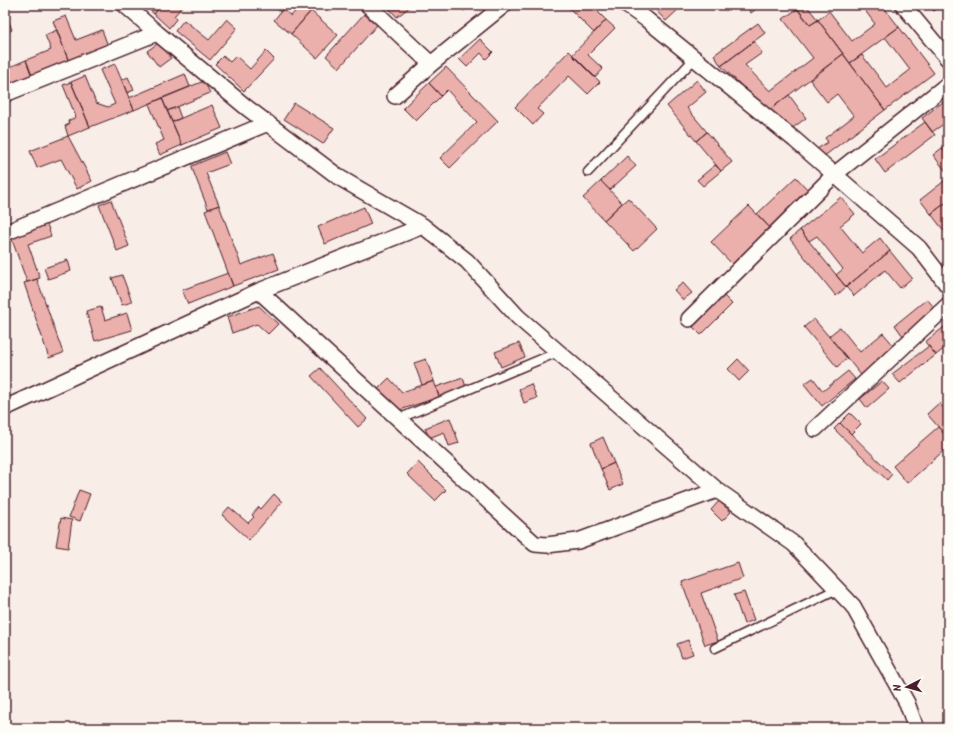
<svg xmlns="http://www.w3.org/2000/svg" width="953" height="733" font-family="Kalam,sans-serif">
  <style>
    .building { fill: #ebb0ab; stroke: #4a1f2b }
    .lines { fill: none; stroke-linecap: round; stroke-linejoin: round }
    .service-casing { stroke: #4a1f2b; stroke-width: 11 }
    .minor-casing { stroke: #4a1f2b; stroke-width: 18 }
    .service { stroke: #fdfcf7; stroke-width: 8 }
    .minor { stroke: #fdfcf7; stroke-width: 15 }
  </style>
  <rect width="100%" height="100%" fill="#f9ede8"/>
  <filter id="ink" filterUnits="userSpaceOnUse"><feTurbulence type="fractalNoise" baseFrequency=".025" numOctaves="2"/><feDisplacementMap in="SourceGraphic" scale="8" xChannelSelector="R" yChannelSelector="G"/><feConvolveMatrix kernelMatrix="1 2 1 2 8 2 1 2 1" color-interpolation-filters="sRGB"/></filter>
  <g filter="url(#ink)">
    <!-- building -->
    <path class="building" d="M144 5H162L154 14Z
      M162 5H184L174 16 177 18 169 28 154 14Z
      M272 5H287L280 12Z
      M301 5H316L291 34 274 20 283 9 291 16Z
      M386 5H412L397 17Z
      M459 5H471L464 11Z
      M566 5H591L606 20 594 33Z
      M651 5H683L666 21Z
      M746 5H759L760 6 751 13Z
      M795 5H806L818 20 810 25Z
      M861 5H882L899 27 850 63 818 20 829 11 852 41 875 24Z
      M929 5H941L934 11Z
      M797 9 810 25 818 20 843 54 768 111 721 66 754 41 762 53 745 65 770 91 813 58 783 19Z
      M311 11 338 35 317 58 291 34Z
      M364 14 377 25 339 68 326 56Z
      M7 16 12 30 5 33V17Z
      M66 16 76 40 102 30 108 46 69 62 53 21Z
      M227 19 237 28 210 60 175 31 184 20 209 40Z
      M606 20 615 28 588 55 603 69 595 78 572 55Z
      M758 23 765 33 721 66 714 55Z
      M899 27 934 73 885 110 850 63 862 55 887 88 910 70 885 37Z
      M57 30 69 62 32 76 26 60 51 50 45 35Z
      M480 39 493 52 486 59 481 53 467 67 459 59Z
      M160 42 171 58 159 67 147 51Z
      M266 51 274 59 244 91 215 64 223 56 230 62 236 56 250 69Z
      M569 51 600 82 588 94 569 76 537 109 543 114 533 125 515 107Z
      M843 54 885 110 823 157 817 149 828 142 825 138 854 116 837 94 827 102 810 80Z
      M26 60 32 76 5 87V69Z
      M115 64 134 110 90 127 71 82 85 76 96 103 108 107 115 104 100 70Z
      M446 67 498 121 450 168 440 158 477 122 447 90 441 96 429 83Z
      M185 74 190 87 134 110 129 98Z
      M128 77 134 90 127 93 122 80Z
      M697 80 706 92 687 108 707 132 696 141 667 106Z
      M204 81 210 93 167 111 162 98Z
      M71 82 90 127 68 136 65 126 69 124 68 121 76 117 63 85Z
      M429 83 441 96 416 121 403 108Z
      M789 95 806 118 790 130 768 111Z
      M162 98 182 145 160 155 155 144 164 140 149 104Z
      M948 98V121L932 132 922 118Z
      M294 103 334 128 323 144 284 119Z
      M212 105 222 128 182 145 172 122Z
      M177 107 181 118 172 122 167 111Z
      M925 122 935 135 885 173 875 159Z
      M707 132 732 162 721 171 696 141Z
      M68 136 92 181 77 189 61 159 37 168 30 151Z
      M942 148 948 156V174L933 155Z
      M225 152 230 164 206 173 219 205 208 209 192 168V166Z
      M5 155 10 166 5 168Z
      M627 156 636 166 610 190 601 181Z
      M715 165 721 171 703 186 697 180Z
      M796 177 809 191 770 228 757 214Z
      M948 178V201L931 214 920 200Z
      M601 181 622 203 604 220 583 198Z
      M841 197 855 214 840 226 862 253 880 238 890 251 846 287 836 275 843 269 817 236 809 241 800 230Z
      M628 198 657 229 634 251 604 220Z
      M111 200 129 246 117 251 99 205Z
      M948 201V236L931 214Z
      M219 205 241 265 273 253 279 269 233 286 205 211Z
      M749 206 770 228 732 264 711 242Z
      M5 207 9 218 5 220Z
      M364 207 371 224 325 244 318 227Z
      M46 221 51 236 28 244 40 278 27 282 10 234Z
      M800 230 846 287 836 296 790 239Z
      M890 251 912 278 900 288 885 270 854 296 846 287Z
      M68 260 71 271 48 279 44 268Z
      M228 273 233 286 188 304 182 290Z
      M122 275 132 302 122 305 112 278Z
      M37 279 63 353 49 358 24 283Z
      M683 283 692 293 683 300 674 290Z
      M724 296 732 304 701 335 693 327Z
      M927 299 938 312 905 339 895 325Z
      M259 306 278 324 268 334 257 324 232 333 227 317Z
      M101 307 105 320 127 313 132 330 95 341 86 311Z
      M814 319 847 358 837 367 804 327Z
      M948 324V350L946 347 936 355 925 342Z
      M840 327 860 352 883 333 895 347 861 375 829 336Z
      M519 343 525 357 501 367 495 352Z
      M929 346 936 355 900 383 892 374Z
      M426 359 434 381 422 385 414 363Z
      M738 359 749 371 739 381 728 369Z
      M320 368 367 419 358 427 311 376Z
      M848 371 855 379 822 406 804 384 813 378 823 391Z
      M389 378 402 392 434 381 439 397 397 411 377 390Z
      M463 378 466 387 439 397 436 387Z
      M882 381 889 389 867 408 860 399Z
      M531 384 537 398 524 403 519 389Z
      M939 403 948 413V438L927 414Z
      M850 413 861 424 851 434 840 423Z
      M450 418 459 443 449 446 444 432 429 438 425 428Z
      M840 423 892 474 887 480 834 429Z
      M938 427 948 438V447L907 483 893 466Z
      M603 437 614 463 601 469 591 443Z
      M418 462 446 490 435 501 407 474Z
      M614 463 623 484 610 490 601 469Z
      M79 490 90 494 80 521 69 517Z
      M274 494 282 502 249 540 222 515 229 507 248 523 254 517 252 515 259 507 261 509Z
      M719 501 731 512 722 521 711 510Z
      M61 518 72 520 68 548 56 546Z
      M738 563 743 578 701 593 718 641 705 645 682 582Z
      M744 592 754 620 744 624 734 595Z
      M688 640 693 654 682 658 677 644Z"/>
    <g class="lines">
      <defs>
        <path id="service" d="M588 172 694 59
          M398 419 558 352
          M715 648 837 589"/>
        <path id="minor" d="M125 5 157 33 246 107 340 178 423 226 467 261 518 317 717 490 794 544 853 606 907 703 916 728
          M368 5 431 64
          M626 5 646 19 795 140 919 248 948 286
          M903 5 948 59
          M5 94 157 33
          M395 96 431 64 504 5
          M5 233 268 123
          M259 291 535 544 547 545 578 541 717 490
          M689 319 835 174 948 84
          M5 408 259 291 423 226
          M815 429 948 305"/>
      </defs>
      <!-- service casing -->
      <use href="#service" class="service-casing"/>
      <!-- minor casing -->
      <use href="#minor" class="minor-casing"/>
      <!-- service -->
      <use href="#service" class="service"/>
      <!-- minor -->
      <use href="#minor" class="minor"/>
    </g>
  </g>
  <!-- margin -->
  <rect width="953" height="733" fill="none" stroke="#fdfcf7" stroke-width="20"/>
  <rect x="10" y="10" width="933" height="713" fill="none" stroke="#4a1f2b" stroke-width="1.5" filter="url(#ink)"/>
  <!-- north arrow -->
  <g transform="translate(907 687) rotate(264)" stroke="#fdfcf7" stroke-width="3" paint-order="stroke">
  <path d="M0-3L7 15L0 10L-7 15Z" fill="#4a1f2b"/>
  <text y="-6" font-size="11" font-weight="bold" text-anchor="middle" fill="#4a1f2b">N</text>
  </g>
</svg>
